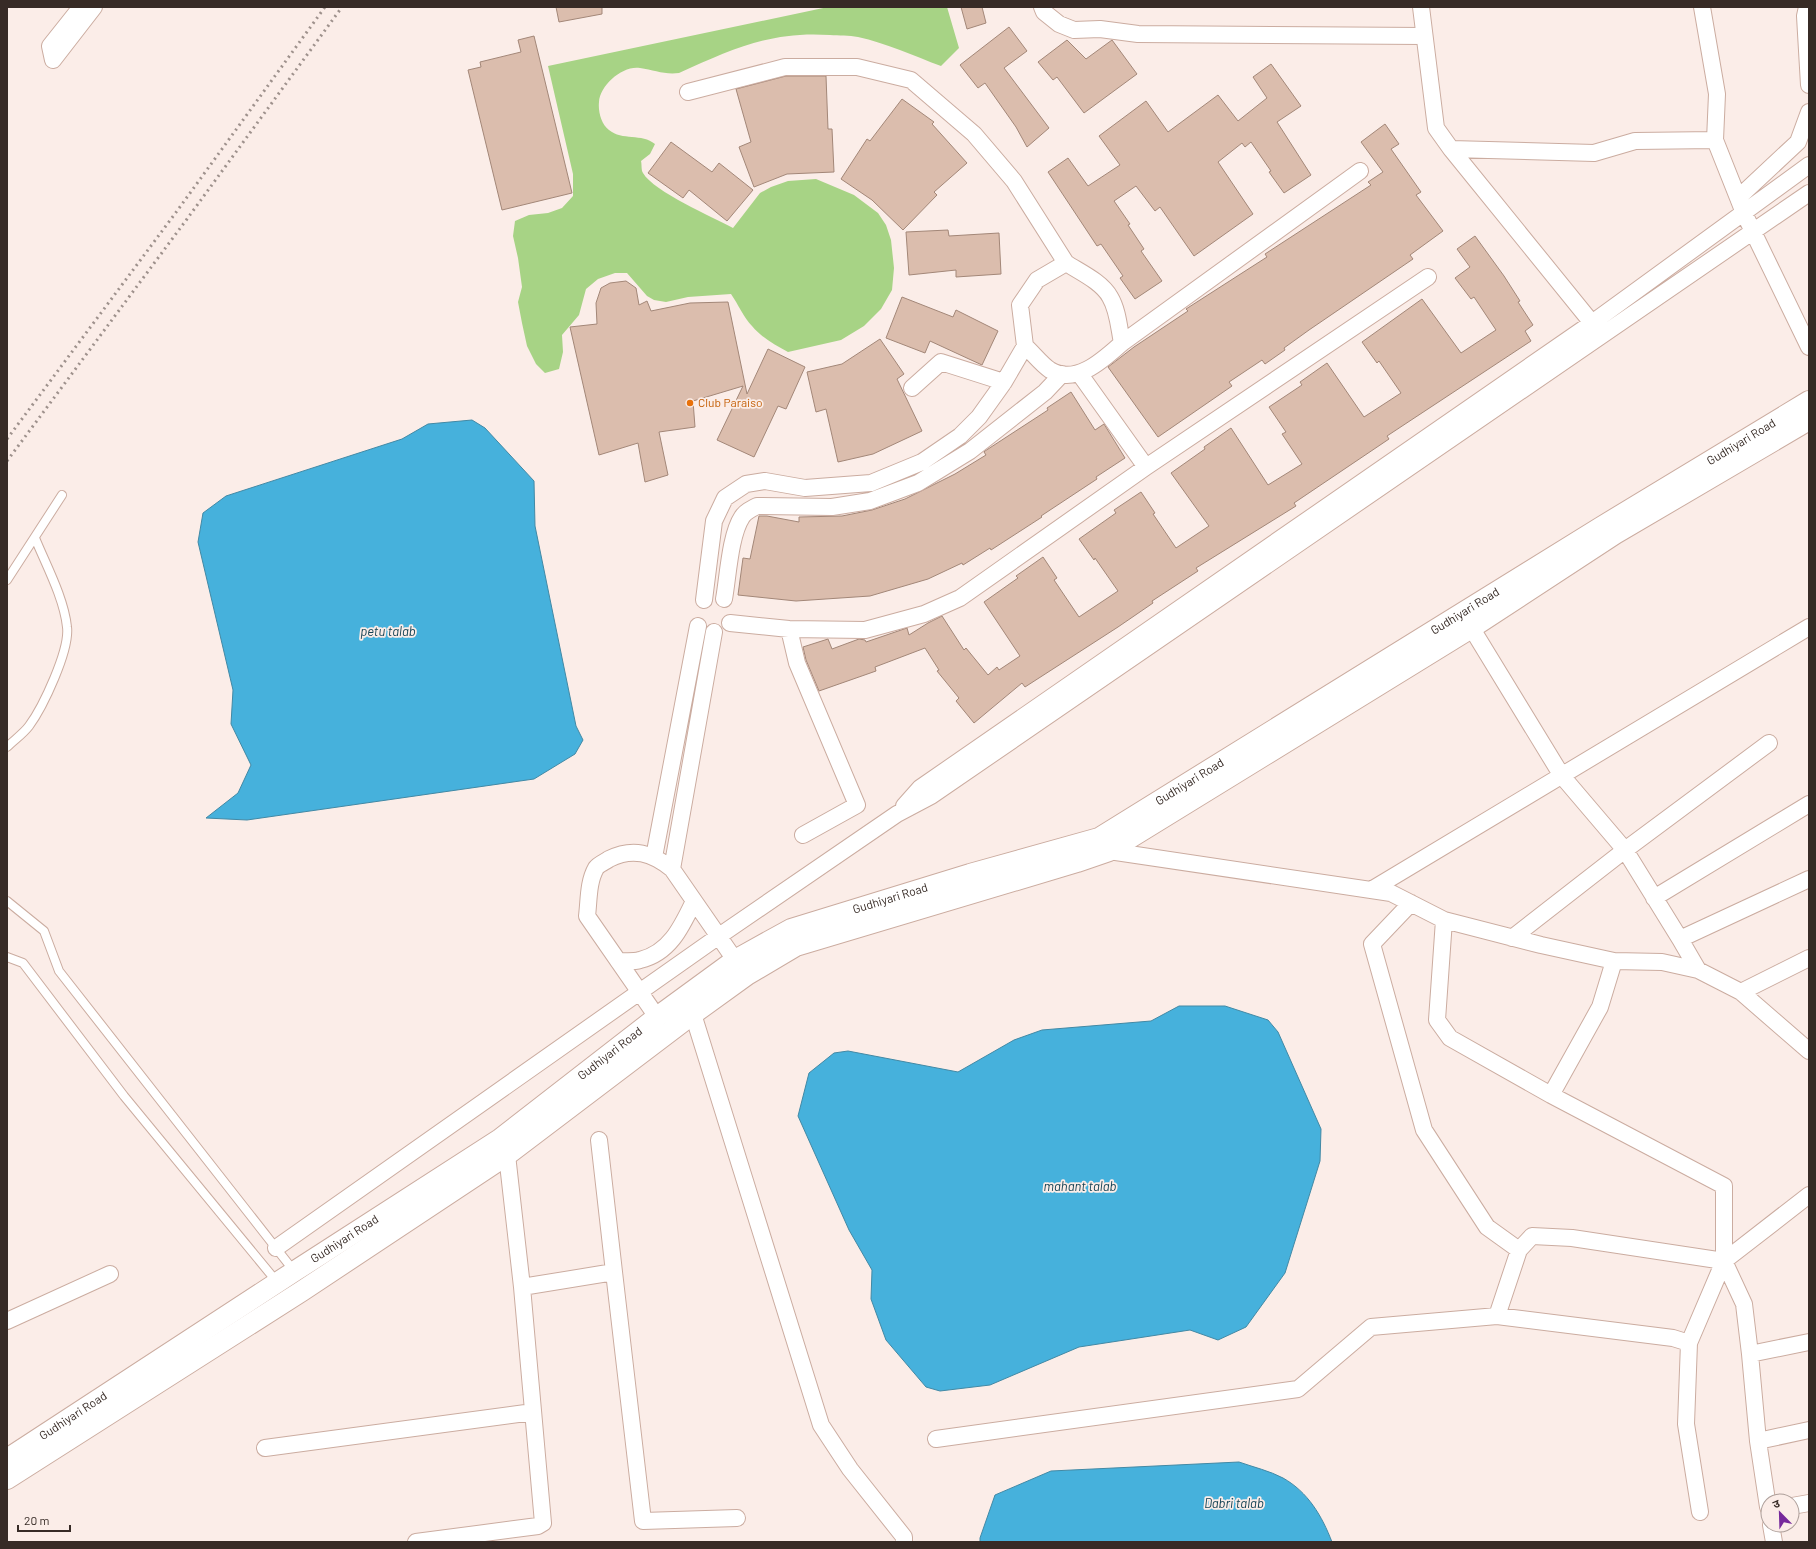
<svg xmlns="http://www.w3.org/2000/svg" width="1816" height="1549" font-family="Barlow,'Noto Sans Devanagari',sans-serif">
  <style>
    .green { fill: #a7d385 }
    .water { fill: #46b1dc; stroke: #4289a5 }
    .building { fill: #dbbdad; stroke: #a38778 }
    .lines { fill: none; stroke-linecap: round; stroke-linejoin: round }
    .service-casing { stroke: #cbaca0; stroke-width: 10 }
    .minor-casing { stroke: #cbaca0; stroke-width: 18 }
    .tertiary-casing { stroke: #cbaca0; stroke-width: 22 }
    .service { stroke: #fff; stroke-width: 8 }
    .minor { stroke: #fff; stroke-width: 16 }
    .tertiary { stroke: #fff; stroke-width: 20 }
    .rail { stroke: #9e918c; stroke-width: 3; stroke-dasharray: 2 4; stroke-linecap: butt }
    .food-dot { fill: #e8710a; stroke: #fbede8; stroke-width: 1.5 }
    .labels { text-anchor: middle; stroke-width: 3.5; stroke-linejoin: round; paint-order: stroke }
    .food-label { font-size: 12px; fill: #c56008; stroke: #fbede8; text-anchor: start }
    .street-label { font-size: 12px; fill: #372b26; stroke: #fbede8 }
    .water-label { font-size: 13px; font-style: italic; fill: #144254; stroke: #fbede8 }
  </style>
  <rect width="100%" height="100%" fill="#fbede8"/>
  <!-- green -->
  <path class="green" d="M828 7H947L959 48 941 66C914 56 886 43 858 37 849 35 839 36 830 35 770 31 733 49 679 73 665 75 654 70 640 68 623 65 600 85 599 102 598 111 601 124 609 130 622 141 642 133 655 144L650 154 641 161C642 165 641 170 643 173 654 192 713 217 733 228L760 193 771 187 788 181 816 179 854 195 878 213 886 225 891 240 894 268 892 290 881 309 864 326 841 340 788 352C775 345 762 338 752 326 744 318 738 304 731 294L688 297 666 302 654 300 647 296 627 273H615L598 279 586 289 579 315 562 335 563 352 559 369 545 373 536 364 527 346 522 323 518 302 522 287 518 258 513 236 515 221 529 215 548 213 562 208 573 196V174L548 66Z"/>
  <!-- water -->
  <path class="water" d="M472 420 485 428 534 481 535 526 576 726 583 740 575 754 534 779 247 820 206 818 238 793 251 765 231 724 233 690 198 542 203 513 226 496 402 439 428 424Z
    M1179 1006H1225L1268 1020 1278 1032 1321 1129 1320 1161 1285 1273 1246 1327 1218 1340 1190 1330 1079 1347 990 1385 940 1391 926 1387 886 1340 871 1299 872 1270 849 1230 798 1116 809 1073 834 1053 848 1051 958 1072 1014 1040 1042 1030 1151 1021Z
    M1239 1462C1253 1467 1270 1471 1283 1478 1308 1492 1322 1516 1332 1542H980V1538L995 1495 1051 1471Z"/>
  <!-- building -->
  <path class="building" d="M556 7H602V14L559 22Z
    M961 7H982L986 23 967 29Z
    M1009 27 1027 51 1004 68 1049 128 1027 147 1016 127 985 83 978 88 960 65Z
    M534 36 572 193 502 210 468 70 481 67 480 62 521 52 518 40Z
    M1067 40 1086 59 1112 40 1137 74 1084 113 1057 77 1053 80 1038 62Z
    M1271 64 1301 106 1277 122 1311 175 1284 193 1269 172 1271 171 1251 142 1245 147 1242 143 1218 162 1253 214 1194 256 1160 207 1155 211 1136 186 1114 201 1130 224 1128 225 1144 249 1141 251 1162 281 1135 299 1120 278 1123 276 1101 244 1097 246 1048 172 1068 158 1088 186 1120 165 1099 136 1146 101 1168 132 1218 95 1238 121 1267 98 1253 77Z
    M786 76H826L828 129H832L834 172 787 174 754 187 739 147 751 142 736 89Z
    M902 99 934 122 932 124 967 163 934 192 937 195 903 230 872 200 841 179 867 139 870 141Z
    M1385 124 1399 144 1391 149 1421 192 1416 195 1443 231 1410 255 1413 259 1309 330 1284 348 1285 350 1265 364 1262 360 1229 382 1232 386 1158 437 1108 367 1134 347 1188 311 1186 309 1267 257 1265 254 1371 185 1368 182 1383 172 1361 142Z
    M671 142 712 172 719 163 753 190 727 221 689 190 683 198 648 173Z
    M948 230 949 236 999 233 1001 274 956 277V270L909 275 906 232Z
    M1475 236 1504 276 1520 301 1518 302 1533 325 1525 331 1531 341 1387 436 1389 439 1294 503 1296 506 1196 568 1198 571 1152 601 1153 603 1118 627 1025 687 1022 683 974 723 956 701 959 698 937 671 939 670 925 648 875 667 876 671 819 691 806 660 803 647 828 639 832 649 859 639 865 640 866 642 907 628 909 635 928 623 942 616 964 650 966 648 988 675 997 667 999 670 1020 656 984 602 1018 578 1016 576 1043 557 1057 578 1054 580 1079 617 1118 591 1095 558 1094 560 1079 539 1116 513 1114 510 1141 492 1155 513 1153 514 1176 548 1209 526 1171 473 1205 449 1204 447 1231 428 1268 485 1302 464 1282 434 1286 432 1269 407 1302 385 1300 382 1327 363 1364 417 1401 393 1379 361 1377 363 1362 342 1422 299 1461 353 1496 330 1474 297 1471 299 1455 278 1470 267 1457 249Z
    M626 281 636 288 639 305 647 301 651 311 690 303 728 302 747 394 768 349 805 367 786 409 778 406 754 457 717 440 743 386 693 401 695 427 659 432 668 475 645 482 638 443 599 455 570 327 597 324 596 303 601 288 610 283Z
    M902 297 953 317 956 310 998 331 982 365 930 341 925 353 886 338Z
    M880 339 904 374 897 379 922 431 873 454 838 462 826 409 816 412 807 372 842 364Z
    M1071 392 1095 430 1104 424 1125 458 1096 477 1097 479 1041 516 1042 517 991 550 990 548 963 565 962 563 928 579 870 596 796 601 738 595 743 558 750 559 759 516H767L799 522V517L842 516 872 510 905 499 955 474 986 455 984 452 985 451 1048 410 1047 408Z"/>
  <g class="lines">
    <defs>
      <path id="service" d="M7 580 62 495
        M7 747C14 740 23 734 29 726 43 707 70 650 67 627 64 598 46 565 35 538
        M7 901 44 931 59 971 294 1271
        M7 957 23 963 124 1096 277 1282"/>
      <path id="minor" d="M81 7 50 46 53 60 94 7
        M1042 7 1044 12 1059 24 1074 30 1100 29 1138 34 1424 36
        M1421 7 1436 128 1451 149 1594 153 1635 141 1715 140 1744 213 1809 347
        M1702 7 1717 94 1715 140
        M1807 7 1805 16 1809 85
        M688 92 785 67H857L911 80 974 134 1014 181 1066 263
        M1451 149 1592 323
        M1738 198 1798 142 1809 112
        M1025 346C1033 353 1041 364 1050 370 1076 386 1104 359 1122 343L1360 171
        M1079 373 1146 467
        M912 388 941 362 1004 382
        M724 599C728 577 730 535 742 517 745 512 751 509 757 506L832 507 870 501 918 483 970 451 1045 392 1062 374
        M704 600 714 521 725 498 746 484 765 481 805 488 871 483 922 462 960 436 979 417 1004 382 1025 346 1020 305 1037 280 1066 263C1080 272 1102 282 1110 297 1118 310 1119 328 1122 343
        M1466 619 1562 776 1625 850 1680 939 1809 879
        M730 623 789 629 865 630 924 614 960 598 1146 467 1428 277
        M789 629 797 663 857 805 803 835
        M904 806 920 788 1592 323 1809 165
        M1106 847 1109 851 1391 893 1444 920 1541 945 1614 961 1662 962 1698 970 1741 992 1809 1051
        M654 857 698 626
        M672 869 714 632
        M1371 890 1809 627
        M1654 898 1809 804
        M1411 903 1372 944 1424 1130 1487 1227 1519 1250
        M1444 920 1437 1020 1450 1038 1551 1095 1724 1186V1261L1689 1343 1686 1424 1700 1512
        M1512 938 1625 850 1769 743
        M1680 939 1698 970
        M618 961C625 961 633 962 640 960 670 953 682 926 694 901
        M1741 992 1809 958
        M693 1014 821 1425 850 1469 904 1537V1542
        M657 1017 587 916C589 900 588 882 596 868 599 864 605 862 609 859 633 847 652 853 672 869L735 960
        M1551 1095 1600 1007 1614 961
        M599 1140 614 1272
        M507 1155 522 1287 614 1272 643 1521 737 1518
        M276 1248 719 936 897 814 931 796 1809 193
        M1724 1261 1744 1304 1750 1354 1758 1441 1768 1507
        M1497 1316 1519 1250 1532 1236 1572 1238 1724 1261 1809 1195
        M7 1321 110 1274
        M1750 1354 1809 1342
        M936 1439 1298 1389 1371 1327 1497 1316 1673 1338 1689 1343
        M1758 1441 1809 1430
        M265 1448 533 1412
        M1792 1506 1809 1503
        M1771 1525 1774 1542
        M416 1542 538 1526 543 1523 522 1287"/>
      <g id="tertiary">
        <path id="s1" d="M7 1459 295 1271 500 1139 657 1017 735 960 791 929 970 874 1099 838 1601 527 1809 401"/>
        <path d="M7 1479 302 1291 507 1155 693 1014 747 975 796 946 1077 862 1109 851 1473 627 1615 534 1809 420"/>
      </g>
    </defs>
    <!-- service casing -->
    <use href="#service" class="service-casing"/>
    <!-- minor casing -->
    <use href="#minor" class="minor-casing"/>
    <!-- tertiary casing -->
    <use href="#tertiary" class="tertiary-casing"/>
    <!-- service -->
    <use href="#service" class="service"/>
    <!-- minor -->
    <use href="#minor" class="minor"/>
    <!-- tertiary -->
    <use href="#tertiary" class="tertiary"/>
    <!-- rail -->
    <path class="rail" d="M7 439 177 211 325 7
      M7 461 187 219 342 7"/>
  </g>
  <!-- markers -->
  <circle class="food-dot" cx="690" cy="403" r="4"/>
  <g class="labels">
    <!-- food labels -->
    <g class="food-label">
      <text x="698" y="407">Club Paraiso</text>
    </g>
    <!-- street labels -->
    <g class="street-label">
      <text dy="4" stroke="none"><textPath href="#s1" startOffset="2023">Gudhiyari Road</textPath></text>
      <text dy="4" stroke="none"><textPath href="#s1" startOffset="1699">Gudhiyari Road</textPath></text>
      <text dy="4" stroke="none"><textPath href="#s1" startOffset="1375">Gudhiyari Road</textPath></text>
      <text dy="4" stroke="none"><textPath href="#s1" startOffset="1051">Gudhiyari Road</textPath></text>
      <text dy="4" stroke="none"><textPath href="#s1" startOffset="727">Gudhiyari Road</textPath></text>
      <text dy="4" stroke="none"><textPath href="#s1" startOffset="403">Gudhiyari Road</textPath></text>
      <text dy="4" stroke="none"><textPath href="#s1" startOffset="79">Gudhiyari Road</textPath></text>
    </g>
    <!-- water labels -->
    <g class="water-label">
      <text x="388" y="636">petu talab</text>
      <text x="1080" y="1191">mahant talab</text>
      <text x="1234" y="1508">Dabri talab</text>
    </g>
  </g>
  <!-- border -->
  <rect width="1816" height="1549" fill="none" stroke="#372b26" stroke-width="16"/>
  <!-- north arrow -->
  <g transform="translate(1780 1513) rotate(337)"><circle r="19" fill="#fbede8" stroke="#ad9f9a"/>
  <path d="M0-3L7 15L0 10L-7 15Z" fill="#76299b"/>
  <text y="-6" font-size="11" font-weight="bold" text-anchor="middle" fill="#372b26">उ</text>
  </g>
  <!-- scale -->
  <path d="M18 1525v6h52v-6" fill="none" stroke="#372b26" stroke-width="2"/>
  <text x="24" y="1525" font-size="12" fill="#372b26" stroke="#fbede8" stroke-width="3" paint-order="stroke">20 m</text>
</svg>
